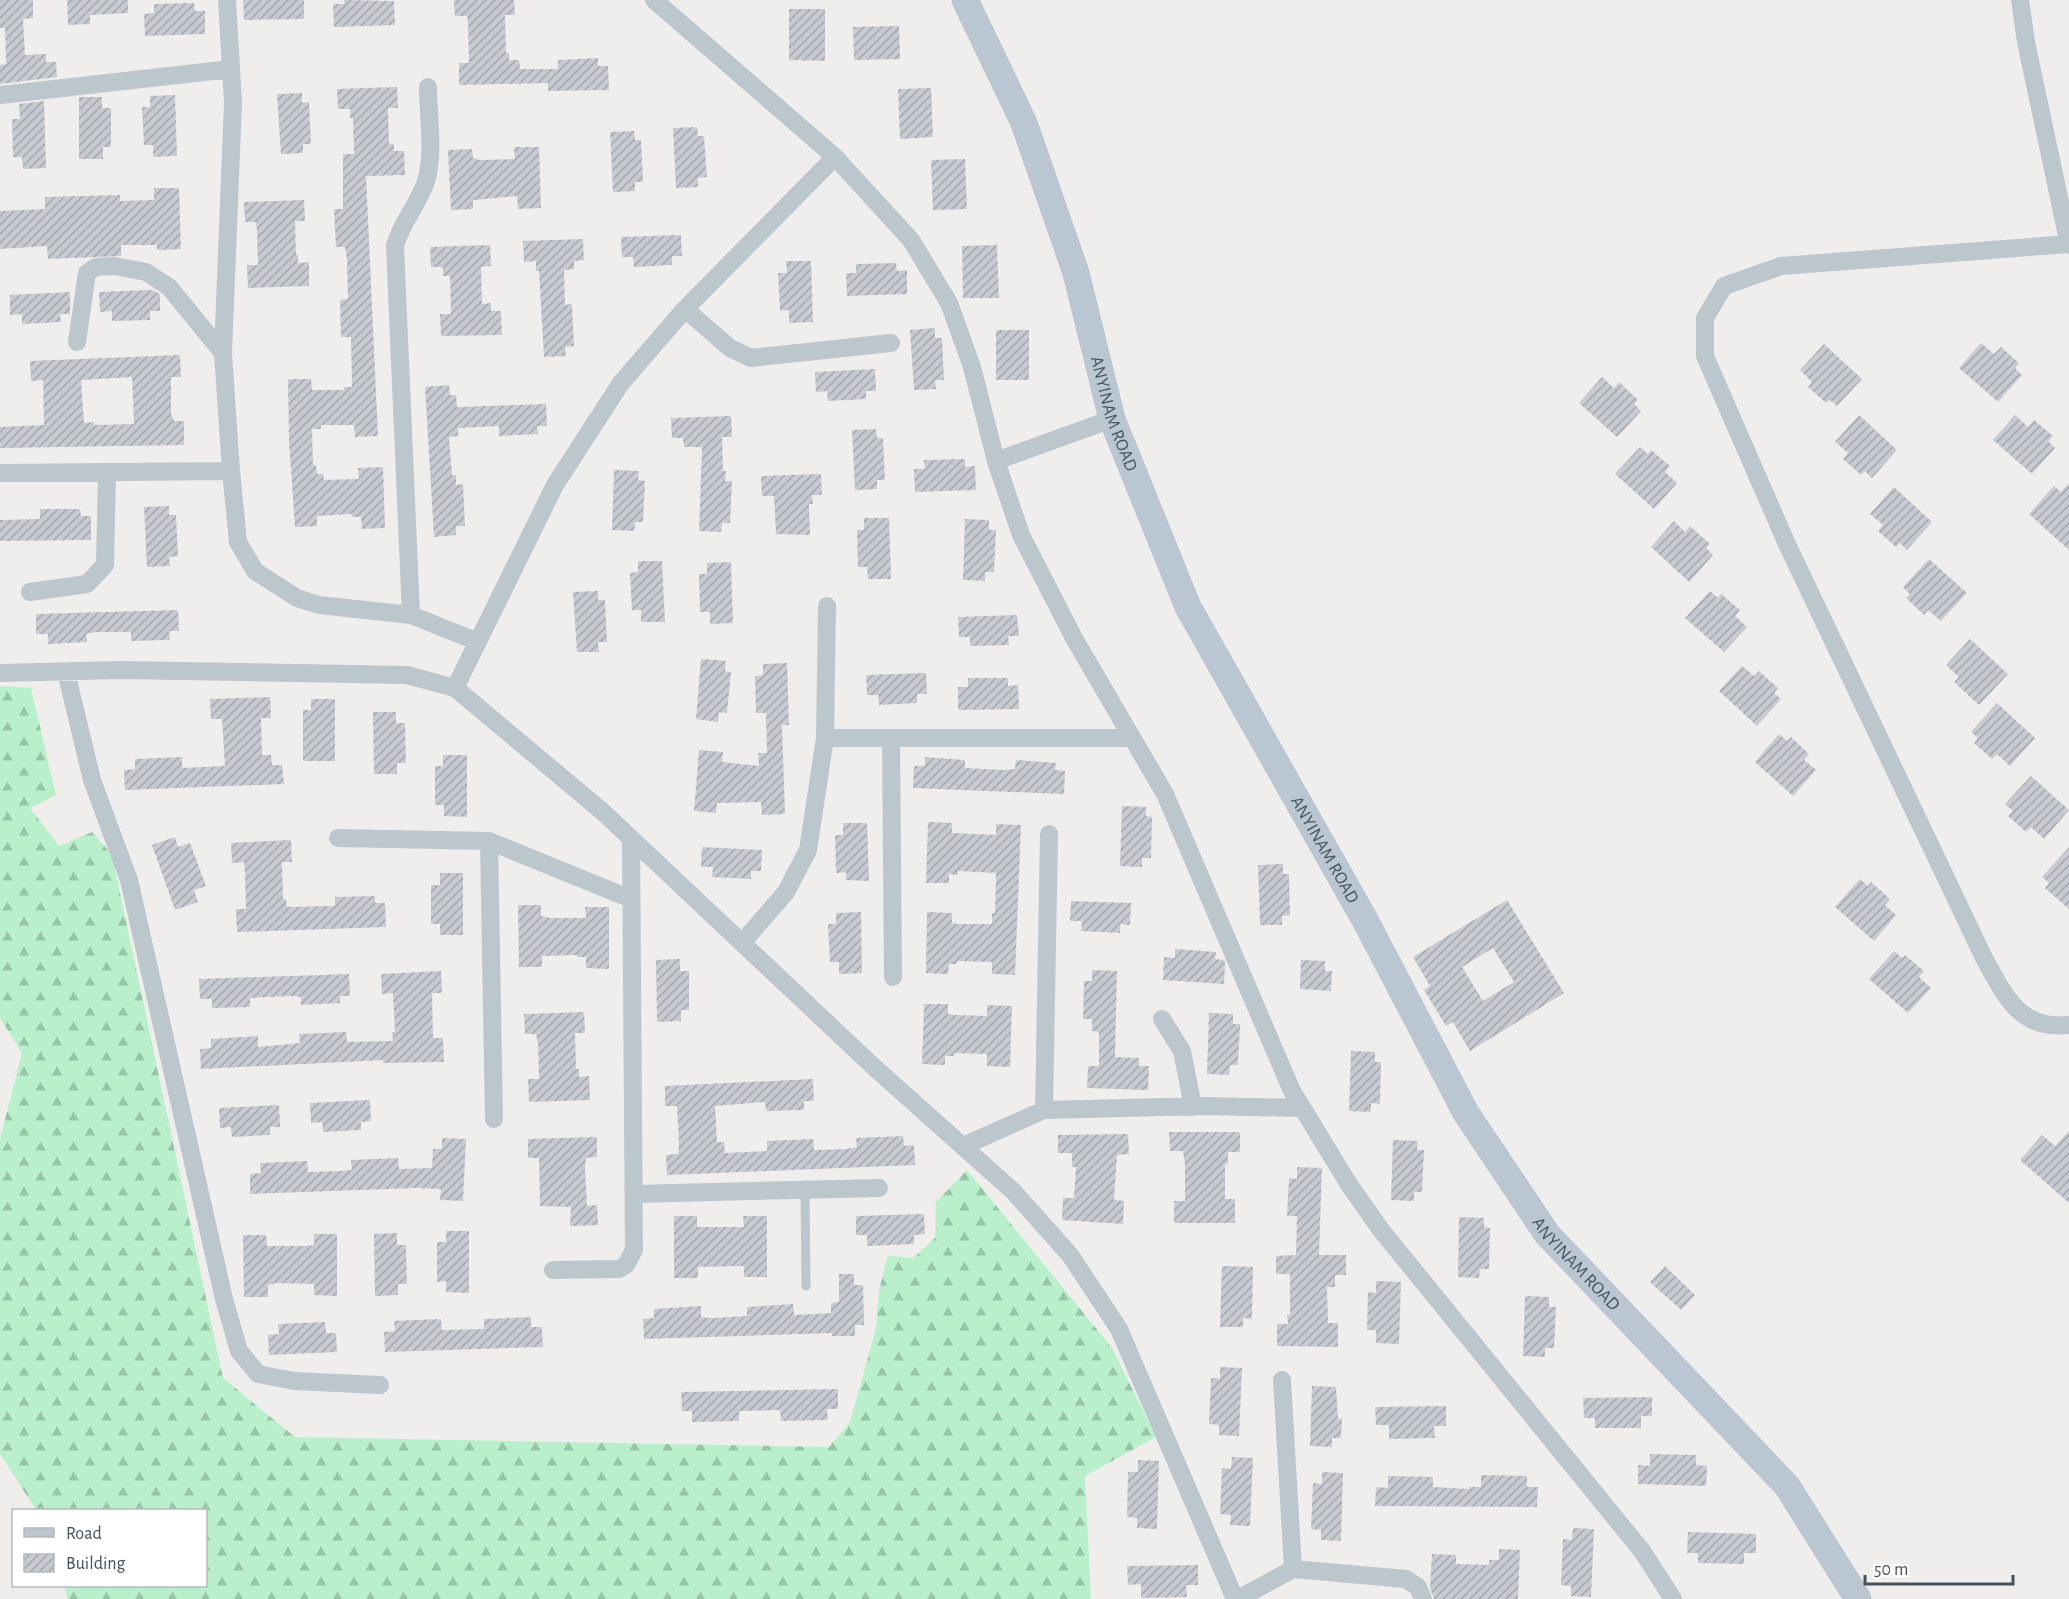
<svg xmlns="http://www.w3.org/2000/svg" width="2069" height="1599" font-family="'Alegreya Sans',sans-serif">
  <style>
    .forest { fill: url(#forest-firs) }
    .building { fill: url(#building-hatch); fill-rule: evenodd }
    .lines { fill: none; stroke-linecap: round; stroke-linejoin: round }
    .lane { stroke: #bbc6cd; stroke-width: 9 }
    .street { stroke: #bbc6cd; stroke-width: 18 }
    .secondary { stroke: #bac7d2; stroke-width: 27 }
    .labels { text-anchor: middle; stroke-width: 5; stroke-linejoin: round; paint-order: stroke }
    .street-label { font-size: 18px; fill: #45525b; stroke: #fff }
  </style>
  <defs>
    <pattern id="forest-firs" width="22" height="20" patternUnits="userSpaceOnUse" patternTransform="scale(1.5)"><rect width="22" height="20" fill="#b9f0cb"/><path d="M5 1l3.5 6h-7zM16 11l3.5 6h-7z" fill="#98c5a8"/></pattern>
    <pattern id="building-hatch" width="6" height="6" patternUnits="userSpaceOnUse" patternTransform="scale(1.5)"><rect width="6" height="6" fill="#c7cad0"/><path d="M-1 1l2-2M0 6l6-6M5 7l2-2" fill="none" stroke="#a3a7ac"/></pattern>
  </defs>
  <rect width="100%" height="100%" fill="#f0eded"/>
  <!-- forest -->
  <path class="forest" d="M0 686 31 688 56 795 30 808 59 846 92 832 112 855 223 1378 295 1437 829 1447 850 1422 876 1329 879 1290 888 1256 913 1258 935 1238 936 1202 967 1170 1112 1348 1156 1437 1085 1476 1091 1599H67L65 1586H206V1510H36L0 1454V1139L22 1053 0 1018Z"/>
  <!-- building -->
  <path class="building" d="M0 0H33V18L23 19 25 55 46 54V62H56L57 77 0 84V65L6 64 5 28H0Z
    M67 0H128V13L90 15V24L68 25Z
    M243 0H304V19L244 20Z
    M344 0 394 1 395 25 334 27 333 4H344Z
    M454 0H514L515 15H505L506 53H509V60H519L520 69H558V60L598 58V66H608L609 90 548 91V83L459 85V63H469L468 25 467 16H455Z
    M194 3 195 11H205V34L145 36 144 14 154 13V4Z
    M789 9H825V61L789 60Z
    M899 26 900 59 854 60 853 27Z
    M397 87 398 108H388L389 144H394V151H404L405 175 366 176 378 436 355 437 354 425H321V429H312L313 465H316L317 474H323L324 480 359 479 358 468 383 467 385 528 362 529 361 517H352V514L317 516V526L295 527 289 441 288 379H311L312 390H344V387H352L351 337H341L340 300 348 299 347 259 345 247H336L334 209H343V154H354L353 118H350V109H338L337 89Z
    M931 88 933 137 900 139 898 89Z
    M302 93V103L309 102 311 144H303V153L281 154 277 94Z
    M175 95 177 156 153 157V145H144L142 107H150V96Z
    M79 97H102V108H111V147H103V159H79Z
    M44 101 46 168 23 169 22 157H13L12 119H20L19 104Z
    M697 127 698 136H704L707 177 698 178V187L676 188 673 128Z
    M634 131 635 140H641L643 182H635V191L613 192 610 132Z
    M514 147H539L541 208 518 209 517 196 473 200V209L451 210 448 150 472 149 473 158 480 160 515 159Z
    M965 159 967 209 933 210 931 160Z
    M154 188H179L181 249 157 250V245H121V256L48 259 47 246 0 249V211L45 209V197L120 195V201L154 200Z
    M304 200 305 221H295L296 255H298V263L309 262V286L248 288 247 265H258L257 231 256 222H245L244 202Z
    M681 235 682 256H672V265L634 267 633 257H622L621 237Z
    M583 239 584 260 574 261V269L564 270 565 305 572 304 574 346 565 347 566 356 544 357 539 271H536V261L524 262 523 241Z
    M490 245 491 266 481 267 482 304 491 303V311H501L502 335 441 336 440 314H451L450 276H443V267H431L430 247Z
    M997 245 999 298H963L962 246Z
    M786 261H811L813 322 789 323V310L780 311 778 273H787Z
    M896 263 897 271 907 270V294L847 296 846 273H856V264Z
    M152 290 160 294V311H150V320L112 321V311L100 312 99 292Z
    M70 292V314H60L61 322 22 324V314L10 315V295Z
    M935 328V338H942L944 380H935L936 389 914 390 910 330Z
    M996 330H1029V380H996Z
    M1981 343 1994 354 2001 347 2019 363 2015 368 2022 375 1998 402 1959 368Z
    M1824 344 1862 379 1837 406 1830 400 1826 403 1808 387 1812 382 1800 370Z
    M180 355 181 377H171V414L174 421H184V445L0 448V427L44 425 43 380 31 381 30 361ZM132 377 134 424 94 425V422L84 423 81 380Z
    M875 369 876 391H866V399L828 401 827 391 816 392 815 372Z
    M1602 377 1614 388 1619 382 1638 400 1634 404 1641 411 1617 437 1579 403Z
    M449 385 450 395H456L457 407 546 404 547 426H537L538 434 499 436V426L458 428V436L449 437 452 475H456V485L463 484 465 526H456V535L434 537 425 387Z
    M1859 415 1897 450 1872 478 1865 471 1861 475 1843 459 1848 453 1835 442Z
    M2015 415 2028 427 2034 420 2053 436 2048 441 2055 448 2032 474 1993 440Z
    M731 416 732 437H722L723 471H726L725 481H732L730 523H722L721 532 699 531 702 447H684L683 438H672L671 418Z
    M876 429 877 438H883L885 480H877V489L855 490 852 430Z
    M1640 447 1648 454 1651 450 1670 466 1665 472 1677 483 1654 509 1615 474Z
    M965 459V467L975 466 976 490 915 492 914 469H925L924 460Z
    M614 470 639 471 638 480 645 481 643 522H635L634 531 612 530Z
    M821 474 822 495H812L813 504H809L810 535 776 534 774 496H762L761 476Z
    M2069 483V550L2029 514 2054 486 2061 492Z
    M1894 487 1932 522 1907 550 1900 543 1896 547 1878 531 1883 525 1870 514Z
    M169 506V515H176L178 556 169 557 170 566 147 567 144 507Z
    M40 509H80L81 516H91V540L0 541V520L40 519Z
    M864 518H889L891 579H868L867 567H858L857 530H864Z
    M965 519 989 520V530H996L994 572H985V581L963 580Z
    M1674 521 1685 532 1690 526 1710 544 1706 548 1713 555 1689 582 1651 547Z
    M1929 559 1967 593 1941 621 1928 610 1924 615 1906 598 1910 594 1903 587Z
    M638 561H662L665 622H641V610H632L630 573 638 572Z
    M731 562 733 623 710 624V612H700L699 574H707V563Z
    M598 591V600H605L607 642H598L599 652H577L573 592Z
    M1710 591 1718 598 1721 594 1740 610 1735 616 1747 627 1724 652 1685 618Z
    M178 610 179 631H169L170 640 131 641V632H96L86 634 87 642 48 644V634H36V614Z
    M1017 615 1019 636H1008L1009 645 970 646V637H959L958 617Z
    M1970 639 2008 674 1979 705 1954 682 1959 677 1946 665Z
    M701 659 726 661 725 671 731 672 727 713 719 712 718 722 696 719Z
    M787 663 789 725H782L785 814 762 815 761 802 717 803 716 813 694 811 699 750 723 752 722 762 759 766 758 753H767L766 713H756L755 676 763 675V664Z
    M1742 666 1754 676 1759 671 1778 688 1774 693 1781 699 1757 726 1719 691Z
    M926 673 927 694H917V703L879 705 878 695H867L866 675Z
    M968 678H1008V686L1018 685 1019 709 958 710V687H968Z
    M270 697 271 718H261L262 755H271L272 765H282L284 784 125 790 124 770 135 769V759L182 757V768L225 766 222 719H211L210 699Z
    M311 699H335V761H303V710H311Z
    M1997 703 2035 738 2010 766 1997 754 1992 759 1974 743 1978 738 1971 732Z
    M373 712H396V723H405L406 763H397V774H374Z
    M1779 734 1787 741 1791 737 1809 754 1804 760 1816 770 1793 796 1755 762Z
    M443 755H467V817L444 816V805H435V766H443Z
    M925 757 965 760V768L1004 770 1015 769 1016 760 1056 763 1055 770 1065 771 1064 794 913 788 914 766H925Z
    M2031 776 2069 810 2044 839 2031 827 2026 832 2008 816 2013 811 2005 804Z
    M1122 806 1146 807V816L1152 817 1151 858H1142V867L1120 866Z
    M928 822 952 823V833L996 835V824L1021 825 1015 975 992 974V962L957 961V964H949L948 974 926 973 927 912 952 913V923L958 924H992V913H995L996 873 958 871V875L949 874V883H926Z
    M843 823H867L869 881 846 880V872L836 873 835 835H843Z
    M175 837 178 847 190 843 206 886 194 890 198 902 175 910 152 845Z
    M291 840 292 862H282L283 899H286L287 907 335 906V897L375 896V903H385L386 927 237 932 236 909H246L245 872 244 862 232 863 231 843Z
    M702 847 762 850 761 871H751V879L712 877 713 867H701Z
    M2069 847V909L2045 888 2049 883 2042 877Z
    M1283 864V874H1289L1290 915 1282 916V925H1260L1258 865Z
    M440 873H463V935H440V924H431V885H440Z
    M1860 879 1868 886 1871 882 1890 899 1885 905 1896 915 1874 941 1835 907Z
    M1507 900 1564 993 1470 1051 1453 1022 1446 1026 1424 990 1430 986 1413 957ZM1493 948 1514 982 1483 1001 1462 967Z
    M1071 901 1131 903 1130 925 1120 924V933L1081 931 1082 921H1070Z
    M518 905H541V916L550 918H586L585 907H609V969L586 968V957H577V955L542 956V967H519Z
    M861 912 862 973 839 974V962H830L828 924H836V913Z
    M1175 949 1216 952 1215 959 1224 960 1225 963 1224 984 1163 980 1164 957 1175 958Z
    M1894 951 1902 958 1905 955 1924 971 1919 977 1931 988 1908 1013 1869 979Z
    M680 959V971H689V1010H681V1021L657 1022 656 960Z
    M1301 960 1325 961V971H1332L1331 991 1300 989Z
    M1092 970 1117 971 1115 1057 1139 1058V1066H1149L1148 1090 1087 1088 1088 1066H1099V1032L1092 1031V1019H1083L1084 981H1092Z
    M441 971 442 993H432L433 1038H443L444 1062 383 1063V1060L201 1069 200 1049 211 1048V1039L258 1036V1047L300 1043 299 1034 346 1032 347 1042 393 1041 392 1032H395L393 993 382 994 381 974Z
    M349 974 350 996H340V1003L301 1005V997L290 996 250 998V1007L212 1008V999H200L199 979Z
    M924 1004H948V1014L955 1015 987 1016V1005L1012 1006 1010 1067 987 1066V1054L954 1053V1056H945V1065L922 1064Z
    M584 1012 585 1033H575L576 1069H579V1077L589 1076 590 1100 529 1102 528 1079H539L538 1043 536 1034H525L524 1014Z
    M1209 1013 1233 1014V1024H1240L1238 1065H1230L1229 1075 1207 1074Z
    M1351 1051 1375 1052V1062H1381L1380 1104 1371 1103V1112L1349 1111Z
    M813 1079 814 1101H804V1110L766 1111 765 1102 715 1106 717 1142H724L725 1153 767 1151V1141L813 1139 814 1150 846 1149 857 1147 856 1138 903 1136 904 1146 914 1145 915 1165 667 1175 666 1155 678 1154 679 1144 677 1106H665V1086Z
    M370 1100 371 1121 361 1122V1130L323 1132 322 1122 311 1123 310 1103Z
    M279 1105 280 1127H270V1135L232 1137 231 1127 220 1128 219 1108Z
    M2069 1131V1203L2020 1160 2042 1135 2055 1146Z
    M1169 1132H1240V1152H1228V1164H1225V1199H1235V1223H1174V1201H1185V1165L1183 1151H1170Z
    M1128 1134 1129 1154 1117 1155 1114 1200 1124 1201 1123 1224 1062 1220 1063 1198H1074L1076 1167H1072V1153H1058V1135Z
    M597 1137V1157L586 1158 585 1168 587 1206 597 1205 598 1225 570 1226 571 1207 540 1206 539 1158H528V1139Z
    M442 1138 466 1139 463 1201 440 1200 441 1189 416 1188 250 1194V1174L261 1173 260 1163 307 1161 308 1172 340 1171 352 1170 351 1160 398 1158 399 1169 432 1168 433 1149H442Z
    M1393 1140 1418 1141 1417 1150H1424L1422 1192H1414V1201L1391 1200Z
    M1297 1167 1322 1168 1319 1255H1346V1275H1335V1287H1327L1328 1323H1338V1347L1277 1346V1324H1288L1287 1315H1290V1274H1276V1256L1296 1255 1297 1216H1287L1289 1178 1297 1179Z
    M924 1214 925 1234 914 1235V1244L867 1246V1235H856V1216Z
    M674 1216H697V1227H744L743 1216H767V1277H744V1266L698 1267V1278H674Z
    M1459 1217 1484 1218V1227L1490 1228 1489 1269H1480L1479 1278 1458 1277Z
    M446 1231H469V1293L446 1292V1281L437 1282V1242H446Z
    M397 1233V1245H406L407 1284H398V1295L375 1296 374 1234Z
    M314 1234H337V1296L314 1295V1284L276 1283 268 1285V1297H244L243 1235H266L267 1246H305L314 1245Z
    M1222 1266 1253 1267 1252 1319 1243 1318V1327H1220Z
    M1665 1266 1695 1295 1681 1310 1650 1282Z
    M839 1274H854V1285H863L864 1325H855V1336H832V1333L644 1339 643 1319 654 1318V1309L701 1306V1317L712 1318 747 1316V1307L793 1304 794 1315 831 1313V1303L839 1302Z
    M1376 1281 1401 1282 1399 1344 1376 1343V1330H1367L1368 1292 1376 1293Z
    M1525 1296 1549 1297V1307H1556L1554 1348H1545V1357L1523 1356Z
    M531 1317V1327H542L543 1347 385 1352 384 1332 395 1331 394 1321 441 1319 442 1330 484 1329V1319Z
    M325 1322 326 1333H336L337 1352 269 1355 268 1335 279 1334 278 1324Z
    M1220 1367 1242 1368 1239 1436 1219 1435V1425L1209 1424 1211 1378 1220 1379Z
    M1312 1386 1336 1387 1338 1419H1342L1341 1438H1332V1447L1310 1446Z
    M838 1389V1409H827L828 1420 781 1421 780 1410 739 1411V1421L692 1422V1411H682L681 1392Z
    M1652 1397V1416H1641V1428H1595V1418H1584L1583 1398Z
    M1446 1406V1426H1434L1435 1438 1389 1439V1425H1376L1375 1407Z
    M1650 1454 1696 1455V1465L1707 1466 1706 1486 1638 1484V1465L1650 1466Z
    M1232 1457 1253 1458 1250 1526 1230 1525 1231 1515 1220 1514 1222 1468 1231 1469Z
    M1138 1460 1159 1461 1157 1529 1137 1528V1518L1127 1517 1128 1472H1138Z
    M1322 1472 1343 1473 1341 1541 1321 1540V1530L1311 1529 1313 1483 1322 1484Z
    M1481 1475 1527 1476V1487H1538L1537 1507 1375 1506 1376 1487 1388 1488V1476L1433 1477V1487L1469 1489V1487H1481Z
    M1573 1528 1594 1529 1591 1597 1571 1596V1586L1561 1585 1563 1539 1572 1540Z
    M1688 1532 1756 1534V1553H1744V1564L1698 1563V1553H1687Z
    M1499 1549 1520 1550 1518 1599H1434L1430 1588 1432 1554 1456 1555V1564L1489 1565V1560H1499Z
    M1198 1565V1585H1186L1187 1597 1141 1598V1584L1128 1585 1127 1566Z"/>
  <g class="lines">
    <!-- lane -->
    <path class="lane" d="M805 1190 806 1286"/>
    <!-- street -->
    <path class="street" d="M227 0 233 102 223 353 231 471 238 542 255 571 297 598 319 605 411 615 478 642
      M654 0 835 157
      M2020 0 2026 42 2069 245
      M0 95 231 69
      M2069 244 1781 266 1724 286 1705 318V356L1786 542 1984 958C2005 996 2019 1030 2069 1025
      M685 309 730 348 751 358 891 343
      M77 342 87 273 96 267 114 266 146 272 169 287 223 353
      M996 461 1112 419
      M0 473 231 471
      M30 592 87 584 105 565 107 472
      M411 615 395 246C401 223 417 206 425 184 435 158 428 115 428 87
      M66 672 92 780 129 880 224 1299 239 1351 258 1374 294 1381 380 1385
      M0 673 120 670 407 675 455 688 603 812 875 1068 1013 1191 1070 1255 1119 1329 1235 1599
      M455 688 555 485 621 383 685 309 835 157 911 240 949 303 972 367 996 461 1021 535 1075 640 1165 794 1292 1091 1348 1183 1381 1230 1642 1551 1673 1599
      M825 738H1132
      M891 738 893 977
      M338 838 489 841 631 899
      M489 841 494 1119
      M742 943 786 892 808 850 825 738 827 606
      M1162 1019 1182 1051 1193 1107
      M1044 1110 1049 834
      M963 1146 1044 1110 1204 1106 1302 1108
      M634 1194 879 1188
      M553 1270 619 1269 626 1265 634 1250 631 839
      M1282 1380 1293 1569 1406 1579 1418 1587 1423 1599
      M1238 1599 1293 1569"/>
    <!-- secondary -->
    <path class="secondary" id="s1" d="M965 0 1024 123 1076 273 1112 419 1188 607 1365 920 1466 1113 1547 1234 1787 1486 1858 1599"/>
  </g>
  <g class="labels">
    <!-- street labels -->
    <g class="street-label">
      <text dy="6" stroke="none"><textPath href="#s1" startOffset="441">ANYINAM ROAD</textPath></text>
      <text dy="6" stroke="none"><textPath href="#s1" startOffset="927">ANYINAM ROAD</textPath></text>
      <text dy="6" stroke="none"><textPath href="#s1" startOffset="1413">ANYINAM ROAD</textPath></text>
    </g>
  </g>
  <!-- legend -->
  <rect x="12" y="1509" width="195" height="78" fill="#ffffff" stroke="#b5babd" stroke-width="1.5"/>
  <rect x="24" y="1528" width="30" height="9" fill="#bac7d2" stroke="#b5babd" stroke-width="1.5"/>
  <text x="66" y="1539" font-size="18" fill="#45525b">Road</text>
  <rect x="24" y="1554" width="30" height="18" fill="url(#building-hatch)" stroke="#b5babd" stroke-width="1.5"/>
  <text x="66" y="1569" font-size="18" fill="#45525b">Building</text>
  <!-- scale -->
  <path d="M1865 1575v9h148v-9" fill="none" stroke="#45525b" stroke-width="3"/>
  <text x="1874" y="1575" font-size="18" fill="#45525b" stroke="#ffffff" stroke-width="4.5" paint-order="stroke">50 m</text>
</svg>
